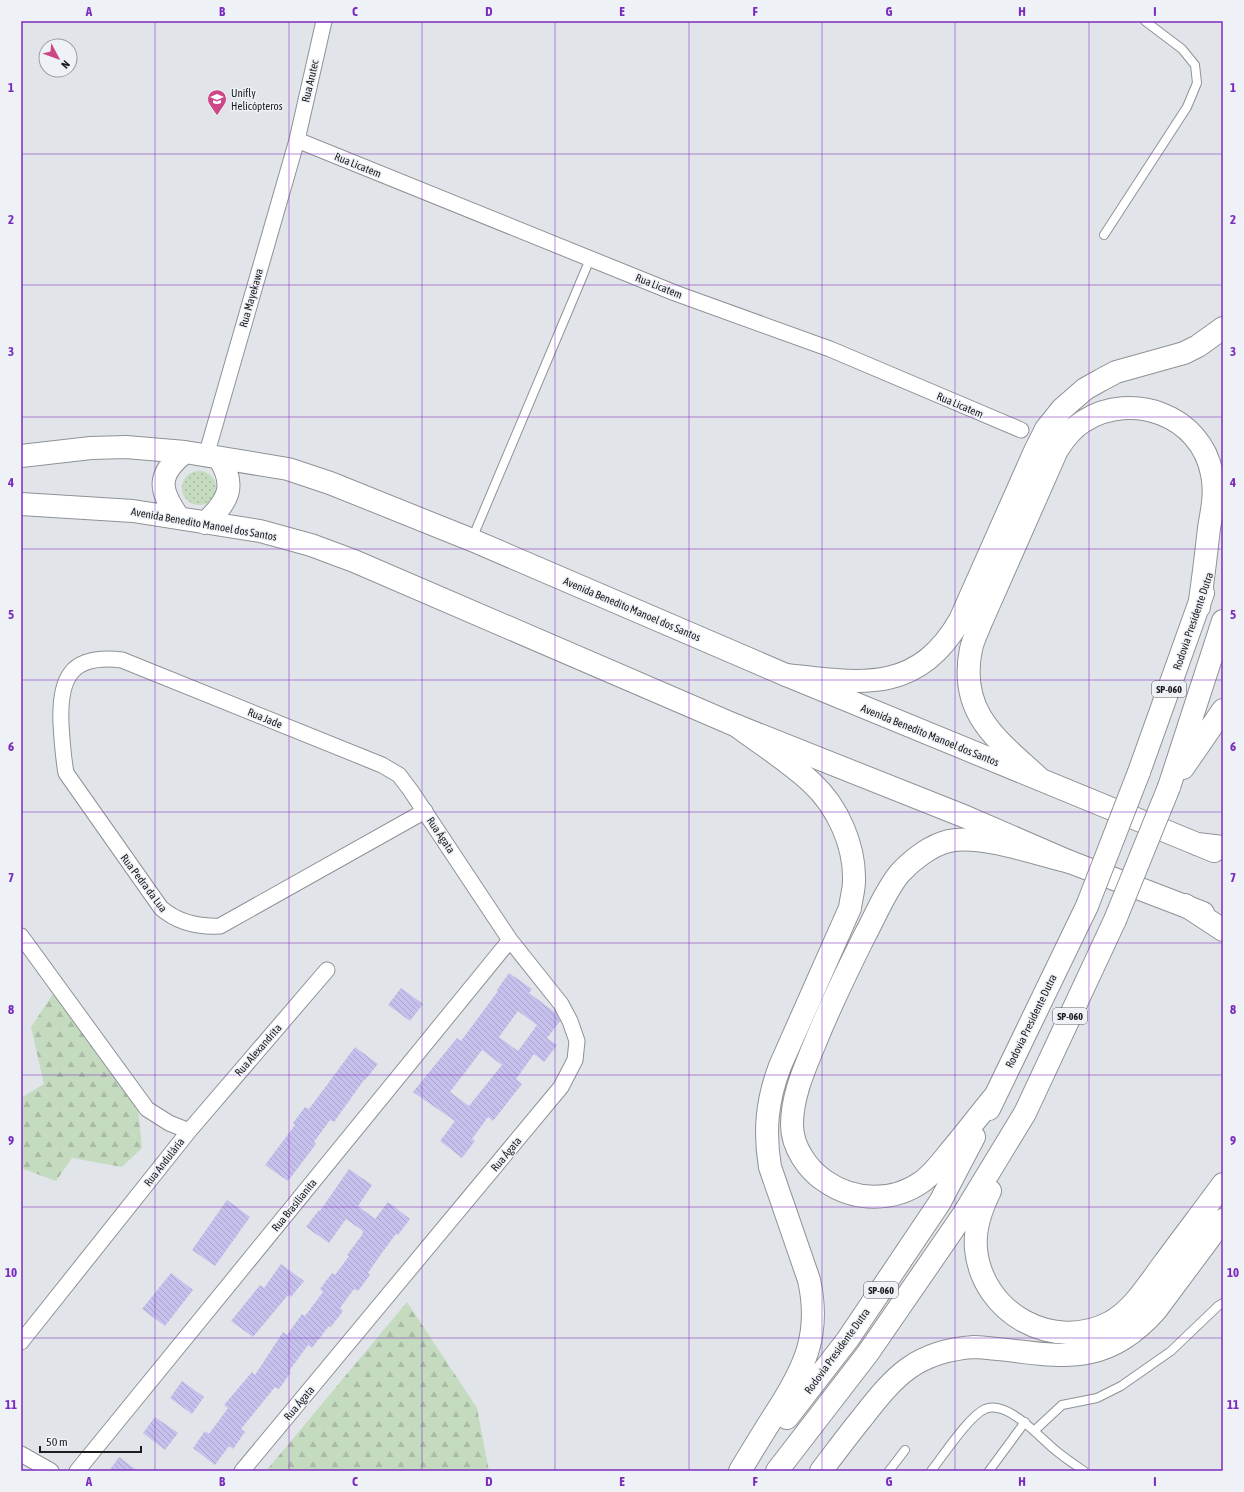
<svg xmlns="http://www.w3.org/2000/svg" width="1244" height="1492" font-family="'Asap Condensed',sans-serif">
  <style>
    .grass { fill: url(#grass-dots) }
    .forest { fill: url(#forest-firs) }
    .building { fill: url(#building-back-hatch); fill-rule: evenodd }
    .lines { fill: none; stroke-linecap: round; stroke-linejoin: round }
    .lane-casing { stroke: #8e9297; stroke-width: 10 }
    .street-casing { stroke: #8e9297; stroke-width: 17 }
    .primary-casing { stroke: #8e9297; stroke-width: 24 }
    .highway-casing { stroke: #8e9297; stroke-width: 24 }
    .lane { stroke: #fff; stroke-width: 8 }
    .street { stroke: #fff; stroke-width: 15 }
    .primary { stroke: #fff; stroke-width: 22 }
    .highway { stroke: #fff; stroke-width: 22 }
    .highway-bridge-casing { stroke: #8e9297; stroke-width: 24; stroke-linecap: butt }
    .highway-bridge { stroke: #fff; stroke-width: 22 }
    .grid { fill: none; stroke: #7b2cbf; stroke-width: 1; stroke-opacity: 0.55 }
    .labels { text-anchor: middle; stroke-width: 3; stroke-linejoin: round; paint-order: stroke }
    .shield { fill: #eef2f7; stroke: #5a5c5f; stroke-width: 1 }
    .shield-label { font-size: 10px; font-weight: bold; fill: #1b1c1e }
    .street-label { font-size: 11px; fill: #1b1c1e; stroke: #eef2f7 }
    .poi-label { font-size: 11px; fill: #1b1c1e; stroke: #eef2f7; text-anchor: start }
    .neatline { fill: none; stroke: #7b2cbf; stroke-width: 1.5 }
    .grid-label { font-size: 13px; text-anchor: middle; font-weight: bold; fill: #7b2cbf }
  </style>
  <defs>
    <pattern id="grass-dots" width="8" height="8" patternUnits="userSpaceOnUse"><rect width="8" height="8" fill="#c4dbbf"/><path d="M2 2h.1M6 6h.1" fill="none" stroke="#a8bba4" stroke-width="1.8" stroke-linecap="round"/></pattern>
    <pattern id="forest-firs" width="22" height="20" patternUnits="userSpaceOnUse"><rect width="22" height="20" fill="#c4dbbf"/><path d="M5 1l3.5 6h-7zM16 11l3.5 6h-7z" fill="#a8bba4"/></pattern>
    <pattern id="building-back-hatch" width="6" height="6" patternUnits="userSpaceOnUse"><rect width="6" height="6" fill="#c5c1ec"/><path d="M-1 5l2 2M0 0l6 6M5-1l2 2" fill="none" stroke="#a9a5ca"/></pattern>
  </defs>
  <rect width="100%" height="100%" fill="#e1e5e9"/>
  <!-- grass -->
  <path class="grass" d="M182 488a17 17 0 1 1 34 0a17 17 0 1 1-34 0Z"/>
  <!-- forest -->
  <path class="forest" d="M55 991 138 1108 142 1148 122 1167 72 1158 56 1181 21 1168V1098L44 1084 31 1027Z
    M407 1302 477 1408 489 1471H266Z"/>
  <!-- building -->
  <path class="building" d="M509 973 532 989 529 993 556 1013 560 1021 547 1038 557 1045 544 1062 534 1054 516 1079 522 1084 493 1121 488 1117 472 1139 475 1141 462 1158 440 1141 455 1121 413 1092 457 1038 461 1041 498 991 497 990ZM518 1011 537 1025 518 1051 499 1037ZM482 1050 502 1065 469 1106 450 1092Z
    M401 988 423 1004 410 1021 388 1005Z
    M355 1047 378 1064 365 1080H364L334 1122 330 1120 314 1142 316 1144 288 1181 265 1165 295 1125 293 1123 305 1107 309 1109Z
    M349 1169 372 1185 358 1206 375 1219 388 1202 410 1219 398 1235 396 1234 381 1254 368 1273 370 1275 358 1291 354 1289 340 1308 343 1311 331 1327 329 1326 312 1348 308 1345 289 1371 291 1372 279 1389 275 1387 241 1429 245 1432 233 1449 229 1446 215 1465 193 1448 205 1431 209 1434 228 1408 224 1405 252 1372 255 1375 283 1332 287 1335 302 1314 305 1316 323 1292 320 1289 332 1273 335 1275 349 1256 347 1255 362 1235 363 1231 346 1219 329 1243 306 1227 319 1210 320 1211Z
    M227 1200 250 1217 215 1266 192 1250Z
    M281 1264 304 1281 291 1297 288 1295 253 1337 231 1321 260 1285 264 1288Z
    M171 1273 193 1290 165 1326 142 1309Z
    M182 1381 204 1397 192 1414 170 1398Z
    M155 1417 178 1433 165 1450 143 1433Z
    M119 1457 138 1471H109Z"/>
  <g class="lines">
    <defs>
      <path id="lane" d="M1104 235 1187 107 1197 83 1195 65 1182 49 1145 21
        M472 539 590 259
        M1034 1431 1062 1405 1097 1398 1121 1386 1171 1351 1218 1306 1223 1303
        M889 1471 905 1450
        M931 1471C943 1456 969 1416 985 1409 1008 1400 1039 1437 1054 1449 1063 1457 1074 1464 1084 1471
        M989 1471 1025 1422"/>
      <path id="street" d="M297 140 675 293 830 349 1021 430
        M206 456 297 140 324 21
        M21 936 147 1109 169 1123 189 1131
        M21 1342 189 1131 327 970
        M21 1454 51 1471
        M77 1471 510 940
        M242 1471 561 1087 575 1060 577 1041 570 1021 561 1004 510 940 411 791 399 775 382 765 122 660C71 654 59 677 61 724 62 741 63 756 66 773L161 908C177 922 199 927 220 926L425 811"/>
      <path id="primary" d="M21 456 91 448 126 447 185 452 288 469 330 483 472 540 786 675 1214 851
        M21 504 133 511 260 531 311 545 354 561 737 726 966 817 1070 862 1203 913
        M179 518C159 490 156 475 185 452
        M205 523C228 502 237 486 219 458"/>
      <path id="highway" d="M786 675C859 683 917 695 960 620L1035 451 1046 429 1062 409 1085 389 1101 380 1116 372 1184 353 1198 346 1223 328
        M737 726C762 745 790 762 812 783 838 807 855 846 854 881 854 890 851 899 850 908L780 1066C767 1100 764 1131 770 1167L809 1280C821 1334 805 1367 777 1411 764 1431 752 1451 740 1471
        M1183 768 1223 710
        M1139 772 1203 593
        M1040 779C998 740 958 714 971 649 973 640 978 630 982 620L1057 450C1064 439 1072 428 1084 421 1132 391 1201 415 1212 474 1216 493 1212 510 1209 528 1206 555 1203 581 1199 607
        M1169 787 1223 621
        M1197 844 1223 847
        M1185 905 1223 930
        M995 1096C981 1113 967 1131 953 1148 944 1159 935 1172 923 1181 894 1202 855 1202 825 1181 808 1170 792 1147 792 1125 792 1096 804 1070 815 1043 830 1006 847 971 865 935 876 915 885 891 900 873 912 860 931 845 949 841 983 834 1036 854 1070 862
        M989 1109 1087 906
        M990 1191C981 1209 974 1228 976 1249 982 1313 1053 1353 1111 1322 1134 1309 1149 1283 1165 1262 1184 1236 1204 1210 1223 1184
        M787 1418 848 1339 940 1202 974 1137
        M777 1471 868 1353 963 1215 1025 1113 1115 920
        M821 1471C835 1453 848 1435 862 1418 895 1375 917 1351 974 1347 1048 1351 1098 1376 1156 1310L1223 1220"/>
    </defs>
    <!-- lane casing -->
    <use href="#lane" class="lane-casing"/>
    <!-- street casing -->
    <use href="#street" class="street-casing"/>
    <!-- primary casing -->
    <use href="#primary" class="primary-casing"/>
    <!-- highway casing -->
    <use href="#highway" class="highway-casing"/>
    <!-- lane -->
    <use href="#lane" class="lane"/>
    <!-- street -->
    <use href="#street" class="street"/>
    <!-- primary -->
    <use href="#primary" class="primary"/>
    <!-- highway -->
    <use href="#highway" class="highway"/>
    <defs>
      <path id="highway-bridge" d="M1087 906 1139 772
        M1115 920 1169 787"/>
    </defs>
    <!-- highway-bridge casing -->
    <use href="#highway-bridge" class="highway-bridge-casing"/>
    <!-- highway-bridge -->
    <use href="#highway-bridge" class="highway-bridge"/>
  </g>
  <!-- grid -->
  <path class="grid" d="M155 21V1471M289 21V1471M422 21V1471M555 21V1471M689 21V1471M822 21V1471M955 21V1471M1089 21V1471M21 154H1223M21 285H1223M21 417H1223M21 549H1223M21 680H1223M21 812H1223M21 943H1223M21 1075H1223M21 1207H1223M21 1338H1223"/>
  <!-- icons -->
  <defs>
    <symbol id="university-pin" viewBox="-11 -11 22 30"><path d="M0 17L-7.5 6A9.5 9.5 0 1 1 7.5 6Z" fill="#cd4686" stroke="#eef2f7"/><path d="M0-5L7-2L0 1L-7-2ZM-4 1L0 2.5L4 1V4Q0 6-4 4Z" fill="#fff"/></symbol>
  </defs>
  <g fill-rule="evenodd">
    <use href="#university-pin" x="206" y="88" width="22" height="30"/>
  </g>
  <g class="labels">
    <!-- shield labels -->
    <g class="shield">
      <rect x="1152" y="681" width="34" height="16" rx="3"/>
      <rect x="1053" y="1008" width="34" height="16" rx="3"/>
      <rect x="864" y="1282" width="34" height="16" rx="3"/>
    </g>
    <g class="shield-label">
      <text x="1169" y="693">SP-060</text>
      <text x="1070" y="1020">SP-060</text>
      <text x="881" y="1294">SP-060</text>
    </g>
    <!-- street labels -->
    <g class="street-label">
      <text transform="translate(310 81) rotate(-77)" y="4">Rua Arutec</text>
      <text transform="translate(358 165) rotate(22)" y="4">Rua Licatem</text>
      <text transform="translate(659 286) rotate(22)" y="4">Rua Licatem</text>
      <text transform="translate(251 298) rotate(-74)" y="4">Rua Mayekawa</text>
      <text transform="translate(960 405) rotate(23)" y="4">Rua Licatem</text>
      <text transform="translate(204 524) rotate(10)" y="4">Avenida Benedito Manoel dos Santos</text>
      <text transform="translate(632 609) rotate(23)" y="4">Avenida Benedito Manoel dos Santos</text>
      <text transform="translate(1193 621) rotate(-71)" y="4">Rodovia Presidente Dutra</text>
      <text transform="translate(265 718) rotate(22)" y="4">Rua Jade</text>
      <text transform="translate(930 735) rotate(22)" y="4">Avenida Benedito Manoel dos Santos</text>
      <text transform="translate(441 835) rotate(56)" y="4">Rua Ágata</text>
      <text transform="translate(144 883) rotate(53)" y="4">Rua Pedra da Lua</text>
      <text transform="translate(1031 1021) rotate(-64)" y="4">Rodovia Presidente Dutra</text>
      <text transform="translate(258 1050) rotate(-49)" y="4">Rua Alexandrita</text>
      <text transform="translate(506 1154) rotate(-50)" y="4">Rua Ágata</text>
      <text transform="translate(164 1162) rotate(-52)" y="4">Rua Andulária</text>
      <text transform="translate(294 1205) rotate(-51)" y="4">Rua Brasilianita</text>
      <text transform="translate(837 1351) rotate(-54)" y="4">Rodovia Presidente Dutra</text>
      <text transform="translate(299 1403) rotate(-50)" y="4">Rua Ágata</text>
    </g>
    <!-- poi labels -->
    <g class="poi-label">
      <text x="231" y="97">Unifly<tspan x="231" dy="13">Helicópteros</tspan></text>
    </g>
  </g>
  <!-- border -->
  <rect width="1244" height="1492" fill="none" stroke="#eef2f7" stroke-width="44"/>
  <!-- north arrow -->
  <g transform="translate(58 58) rotate(131)"><circle r="19" fill="#eef2f7" stroke="#9a9ca0"/>
  <path d="M0-3L7 15L0 10L-7 15Z" fill="#cd4686"/>
  <text y="-6" font-size="11" font-weight="bold" text-anchor="middle" fill="#1b1c1e">N</text>
  </g>
  <!-- scale -->
  <path d="M40 1446v6h101v-6" fill="none" stroke="#1b1c1e" stroke-width="2"/>
  <text x="46" y="1446" font-size="12" fill="#1b1c1e" stroke="#eef2f7" stroke-width="3" paint-order="stroke">50 m</text>
  <rect x="22" y="22" width="1200" height="1448" class="neatline"/>
  <g class="grid-label">
    <text x="89" y="16">A</text>
    <text x="222" y="16">B</text>
    <text x="355" y="16">C</text>
    <text x="489" y="16">D</text>
    <text x="622" y="16">E</text>
    <text x="755" y="16">F</text>
    <text x="889" y="16">G</text>
    <text x="1022" y="16">H</text>
    <text x="1155" y="16">I</text>
    <text x="11" y="92">1</text>
    <text x="1233" y="92">1</text>
    <text x="11" y="224">2</text>
    <text x="1233" y="224">2</text>
    <text x="11" y="356">3</text>
    <text x="1233" y="356">3</text>
    <text x="11" y="487">4</text>
    <text x="1233" y="487">4</text>
    <text x="11" y="619">5</text>
    <text x="1233" y="619">5</text>
    <text x="11" y="751">6</text>
    <text x="1233" y="751">6</text>
    <text x="11" y="882">7</text>
    <text x="1233" y="882">7</text>
    <text x="11" y="1014">8</text>
    <text x="1233" y="1014">8</text>
    <text x="11" y="1145">9</text>
    <text x="1233" y="1145">9</text>
    <text x="11" y="1277">10</text>
    <text x="1233" y="1277">10</text>
    <text x="11" y="1409">11</text>
    <text x="1233" y="1409">11</text>
    <text x="89" y="1486">A</text>
    <text x="222" y="1486">B</text>
    <text x="355" y="1486">C</text>
    <text x="489" y="1486">D</text>
    <text x="622" y="1486">E</text>
    <text x="755" y="1486">F</text>
    <text x="889" y="1486">G</text>
    <text x="1022" y="1486">H</text>
    <text x="1155" y="1486">I</text>
  </g>
</svg>
